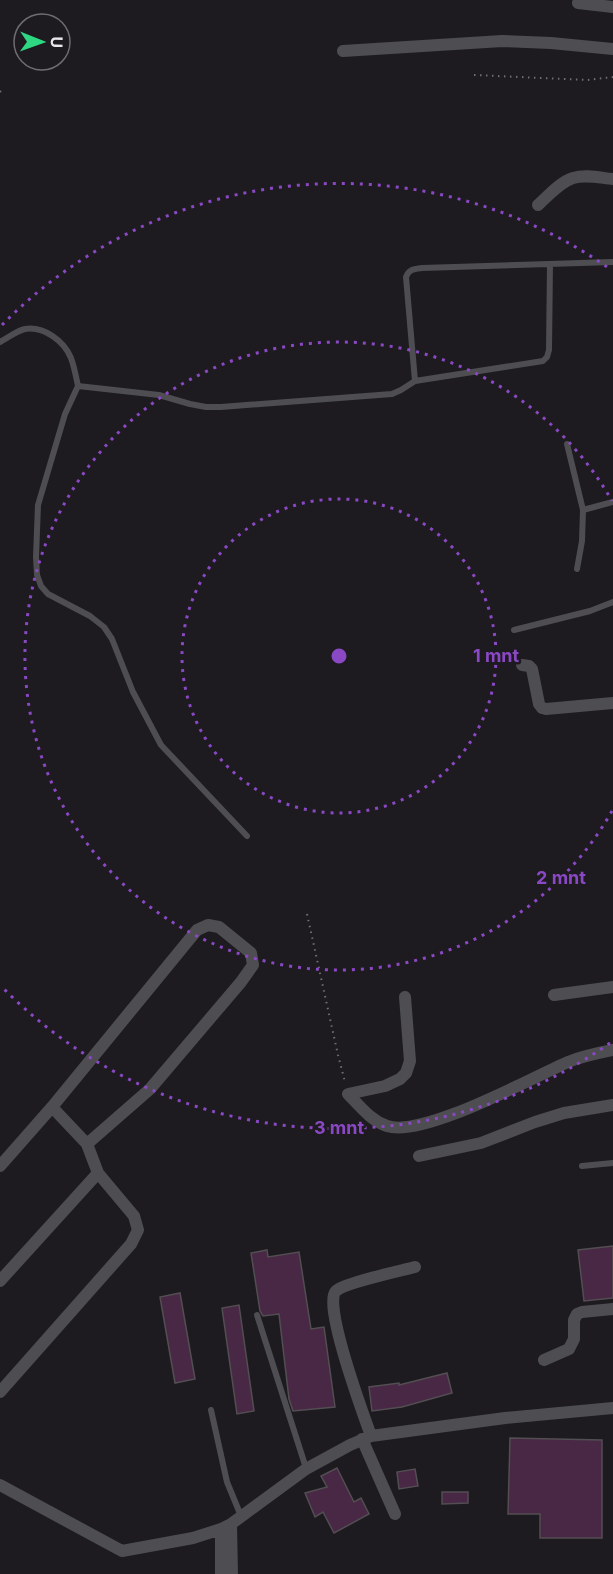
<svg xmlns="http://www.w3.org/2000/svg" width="613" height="1574" font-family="Inter,sans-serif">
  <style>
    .building { fill: #482845; stroke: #524e52; stroke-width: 1.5 }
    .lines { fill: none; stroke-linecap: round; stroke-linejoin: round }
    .path { stroke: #716f73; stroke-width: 2; stroke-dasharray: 1.5 4.5; stroke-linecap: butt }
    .lane { stroke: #4e4d52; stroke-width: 6 }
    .street { stroke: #4e4d52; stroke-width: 12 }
    .ring { fill: none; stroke: #8b48c5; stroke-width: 3; stroke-dasharray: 3 6 }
    .centre { fill: #8b48c5; stroke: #1d1b20; stroke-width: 3 }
    .ring-label { font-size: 18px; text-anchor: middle; font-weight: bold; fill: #8b48c5; stroke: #1d1b20; stroke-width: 5; stroke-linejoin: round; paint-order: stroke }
  </style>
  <rect width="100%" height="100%" fill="#1d1b20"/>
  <!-- building -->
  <path class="building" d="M613 1246V1298L584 1301 578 1250Z
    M267 1250 268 1257 299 1252 311 1329 324 1327 335 1407 293 1411 289 1399 279 1314 263 1316 260 1311 251 1253Z
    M180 1293 195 1379 175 1383 160 1297Z
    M239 1305 254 1411 237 1414 222 1308Z
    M447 1373 452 1393 402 1407 372 1411 369 1387 399 1383V1385Z
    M510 1438 602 1440V1538H540V1514H508Z
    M337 1468 354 1502 361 1498 369 1514 334 1533 323 1512 315 1517 305 1493 327 1487 321 1476Z
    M415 1469 418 1486 399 1489 397 1472Z
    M442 1492H468V1503L442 1504Z"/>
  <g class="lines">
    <!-- path -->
    <path class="path" d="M474 75 587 80 613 77
      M0 91 1 92
      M307 914 338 1055 345 1082"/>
    <!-- lane -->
    <path class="lane" d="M0 342C8 338 16 331 25 329 44 326 64 341 71 358 74 366 76 376 78 386
      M415 381 543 361 547 357 549 350 550 264
      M567 444 583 510 613 502
      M577 569 582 541 583 510
      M514 630 590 611 613 602
      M247 836 161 745 133 692 112 639 104 627 90 616 48 594 41 586 37 575 36 557 38 505 65 414 78 386 159 395 190 404 206 407H221L392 394 401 390 415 381 406 277C409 269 414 269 422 268L613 262
      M582 1166 613 1163
      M257 1315 306 1468
      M211 1410 227 1482 241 1516"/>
    <!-- street -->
    <path class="street" d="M578 3 613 7
      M343 51 502 41 551 43 613 49
      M538 205C548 196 560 182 573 178 586 174 601 178 613 179
      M522 665 529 666 532 669 539 704 542 708 546 709 613 703
      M554 995 613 987
      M405 997 410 1061 406 1073 400 1079 385 1086 348 1094C360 1106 370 1120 387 1126 423 1138 531 1078 568 1062 583 1056 598 1053 613 1050
      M419 1156 481 1143 535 1122 564 1113 613 1105
      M0 1166 52 1107 197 930 208 925 219 927 251 953 253 965 241 982 150 1089 87 1144
      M0 1281 98 1173
      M544 1360 569 1349 574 1339V1320L577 1314 582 1312 613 1309
      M0 1392 131 1244 138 1230 134 1216 98 1173 87 1144 52 1107
      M371 1436C364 1416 322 1303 336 1291 344 1283 400 1271 415 1267
      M362 1439 395 1514
      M0 1485 122 1551 193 1538 221 1529 231 1524 306 1469 350 1445 371 1436 505 1418 613 1408
      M231 1524 232 1574
      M221 1574V1529"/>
  </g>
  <!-- distance rings -->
  <g class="ring">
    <circle cx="339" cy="656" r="157"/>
    <path d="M612 811A314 314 0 1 1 612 501"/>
    <path d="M610 1043A472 472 0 0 1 2 987M2 325A472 472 0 0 1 610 269"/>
  </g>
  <circle cx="339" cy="656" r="9" class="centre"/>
  <g class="ring-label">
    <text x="496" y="662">1 mnt</text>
    <text x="561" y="884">2 mnt</text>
    <text x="339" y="1134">3 mnt</text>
  </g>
  <!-- north arrow -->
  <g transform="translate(42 42) rotate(91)"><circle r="28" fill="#1d1b20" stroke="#6e6d71" stroke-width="1.5"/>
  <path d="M0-4.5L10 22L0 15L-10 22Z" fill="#2ed883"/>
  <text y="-9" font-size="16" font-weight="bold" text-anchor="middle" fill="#e8e7ea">U</text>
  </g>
</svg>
